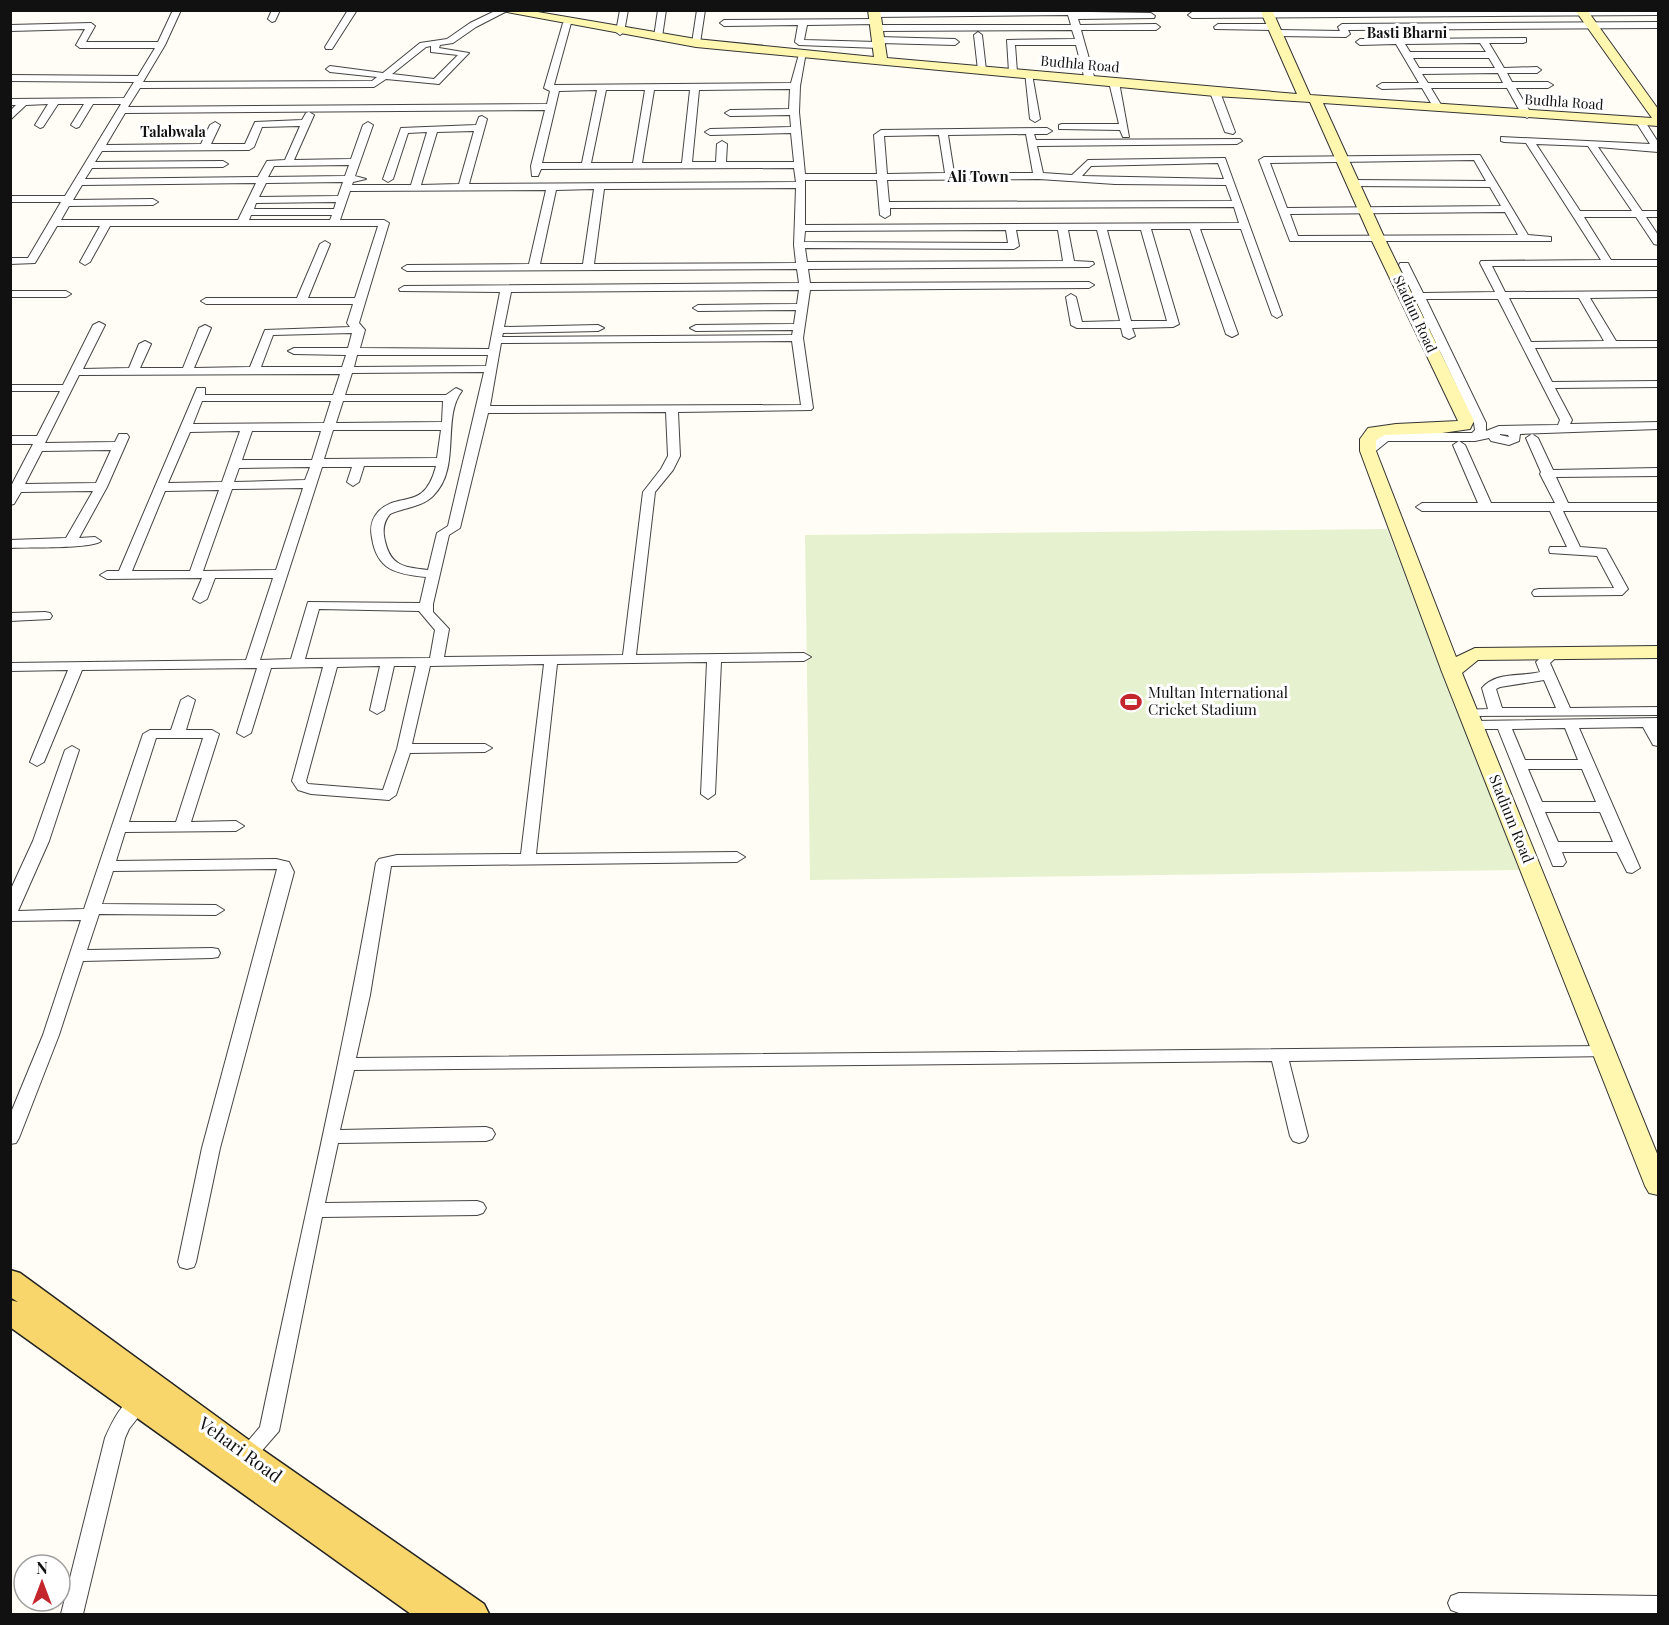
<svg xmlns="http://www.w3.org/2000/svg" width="1669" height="1625" font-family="'Playfair Display',serif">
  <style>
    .pitch { fill: #e6f2cf }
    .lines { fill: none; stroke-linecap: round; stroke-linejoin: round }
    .street-casing { stroke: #444; stroke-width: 2 }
    .secondary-casing { stroke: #333; stroke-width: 2 }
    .primary-casing { stroke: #222; stroke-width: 3 }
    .street { fill: #fff; fill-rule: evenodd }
    .secondary { fill: #fff6b0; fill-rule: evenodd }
    .primary { fill: #f9d66b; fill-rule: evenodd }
    .labels { text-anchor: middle; stroke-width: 6; stroke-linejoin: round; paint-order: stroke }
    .far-neighbourhood-label { font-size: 14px; font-weight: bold; fill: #111; stroke: #fff }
    .far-street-label { font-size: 14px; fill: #111; stroke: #fff }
    .far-quarter-label { font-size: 15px; font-weight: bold; fill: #111; stroke: #fff }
    .poi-label { font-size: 15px; fill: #111; stroke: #fff; text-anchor: start }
    .street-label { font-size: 15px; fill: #111; stroke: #fff }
    .near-street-label { font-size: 18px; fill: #111; stroke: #fff }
  </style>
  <rect width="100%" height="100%" fill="#fffdf5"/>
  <!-- pitch -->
  <path class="pitch" d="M1387 529 1519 870 810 880 805 535Z"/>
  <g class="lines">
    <defs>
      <path id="street" d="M173 10H181L165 45 143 82 372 81 377 77 330 72 326 69 330 66 383 73 420 43 447 39 470 23 497 10 507 11 476 27 453 43 440 45 439 48 469 53 439 84 386 79 374 87 140 88 128 107 547 104 550 91 544 88 563 23 567 20 571 23 554 85 791 83 799 54 806 52 800 86 799 112 805 174H877L874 135 881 130 1047 128 1052 131 1047 134H1034L1036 140 1240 139 1242 141 1237 144 1037 146 1043 173 1072 175 1088 160 1225 158 1282 315 1277 318 1272 315 1241 229H1200L1238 334 1232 337 1226 334 1190 229H1151L1179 324 1173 327 1132 328 1135 336 1129 339 1123 336 1121 328H1077L1071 325 1066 297 1071 294 1076 297 1082 322 1120 321 1097 230H1068L1074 261 1093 262 1094 264 1089 267 808 269 810 283 1089 282 1094 285 1089 288 810 290 803 338 813 408 811 410 678 412 680 456 673 470 655 492 636 655 804 653 811 657 804 661 721 662 715 794 708 799 701 794 707 662 557 664 536 854 737 852 745 857 737 862 391 866 370 995 356 1058 1605 1046 1611 1048 1613 1052 1611 1056 1289 1061 1308 1136 1305 1141 1299 1143 1293 1141 1290 1136 1272 1061 354 1070 340 1130 486 1127 492 1129 495 1134 492 1139 486 1141 338 1143 325 1203 477 1201 483 1203 486 1208 483 1213 477 1215 322 1217 279 1431 253 1461 246 1464 239 1461 236 1455 260 1427C299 1239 344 1053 376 863L379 859 397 855 521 854 544 664 430 666 412 744H485L492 748 485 752 410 753 396 795 389 800 311 794 298 790 292 781 323 667 271 668 251 733 244 737 237 733 257 668 82 670 44 762 37 766 30 762 68 670 10 671V663L246 660 273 578H215L207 599 200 603 193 599 202 578 107 579 100 575 107 571H119L197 388H205V395H333L340 374 79 375 45 443 115 442 119 434H127L129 437 107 487 79 538 95 537 101 541C93 549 27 547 10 548V540L66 538 93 491 21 492 14 504 10 505V488L33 444H10V436H37L60 391H10V385H63L93 325 99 322 105 325 83 369 129 368 139 344 145 341 151 344 140 368H183L199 328 205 325 211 328 194 368 250 367 265 330 350 327 347 323 353 304H206L201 301 206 298H297L320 244 325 241 330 244 308 298H355L378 226H110L90 262 85 265 80 262 100 226H57L35 263 10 264V258H28L61 202H10V196H65L121 104H93L79 127 76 128 71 125 84 104H58L43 127 40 128 35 125 48 104 26 105 10 120V111L16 105H10V99L124 98 134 82 10 81V75L138 76 155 48H80L76 45 85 29 10 31V25L91 23 95 26 86 42H158ZM431 46V52L458 55 434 79 392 74 426 47ZM790 89 789 109 730 110 725 113 730 116 790 115 791 127 710 129 705 132 710 135 791 133 794 162H726L727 144 722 141 717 144 716 162H692L699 90ZM597 90 582 163H542L559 91ZM606 90H645L633 163H591ZM654 90H690L682 163H642ZM545 110 531 166 532 176H538L541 169 794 168 796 182 469 184 487 119 482 116 479 117 476 125 401 128 383 179 388 182 393 179 408 133 427 132 411 185H352L353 182 366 179 355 176 373 125 368 122 363 125 351 159 294 160 314 115 309 112 306 113 302 120 255 122 245 144H211L220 125 215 122 210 125 201 144 106 145 125 113ZM300 126 285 160 267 161 258 177 85 179 92 168 223 167 228 164 223 161 95 162 102 151 249 150 254 147 262 127ZM474 131 459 184 421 185 437 132ZM1026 134 1033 173H954L948 135ZM939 135 945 173 887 174 884 136ZM1218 163 1224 179 1082 176 1091 166ZM349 165 345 176 268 177 274 166ZM1039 179 1115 184 1226 185 1232 201 889 202 887 180ZM805 180H877L880 215 885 218 890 215V208L1234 207 1239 223 805 225ZM343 182 338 196 259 197 266 183ZM256 183 238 220H61L69 206 153 205 158 202 153 199 73 200 82 185ZM796 188 794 245 796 263 594 264 604 189ZM594 189 583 264H540L556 190ZM546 190 529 264 407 265 402 268 407 271 797 269 799 283 404 286 399 289 400 291 500 292 489 349 360 348 365 330 359 323 389 223 384 220H340L350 191ZM336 202 334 209H254L256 203ZM251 215H332L330 220H249ZM1006 230 1008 243 804 242 805 231ZM1016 230H1058L1063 261 807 262 805 248 1014 249 1019 246ZM1107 230H1141L1167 321H1131ZM799 290 797 304 698 305 693 308 698 311 796 310 794 324 696 325 690 328 696 331 793 330 792 335 502 337 503 333 598 331 604 328 598 325 504 327 511 292ZM352 333 348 348H294L288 351 294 354 346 355 342 367H261L273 335ZM792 341 801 405 490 406 501 343ZM357 355H488L486 366 354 367ZM484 372 448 526 437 533 428 570C401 567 389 565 384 536 383 528 384 521 390 514 403 508 422 507 433 496 462 468 441 418 462 391L456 388 446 395H345L352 373ZM202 401H331L324 423 193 424ZM343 401H443L442 422 336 423ZM666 412 668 456 661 469 643 492 623 655 444 657 449 629 433 612V604L449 535 460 528 488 413ZM333 430H441L437 458 324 459ZM240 431 222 482 168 483 190 432ZM252 431H321L312 460H242ZM111 450 96 483 25 484 42 451ZM364 466H436C424 513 399 490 378 512 371 520 370 528 372 538 377 570 396 574 426 577L420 603 308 602 291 659 260 660 322 467H352L347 482 353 486 359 482ZM310 467 305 480 234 482 239 468ZM303 488 276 570 203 571 232 489ZM219 490 190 571H132L165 491ZM319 609 419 611 435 630 430 658 305 659ZM380 666 370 710 377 714 384 710 394 666H416L397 749 383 790 308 784 306 781 337 667Z
        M272 10H280L275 21 272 22 268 19Z
        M348 10H357L332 49H326L325 47Z
        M620 10H628L624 32 620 35 616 32Z
        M658 10H666L662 37 658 40 654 37Z
        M697 10H705L700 43 696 46 692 43Z
        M969 10 1151 13 1155 16 1154 18 1078 19 1080 25 1156 24 1160 27 1156 30H1081L1095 80 1090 83 1085 80 1076 45H1015L1017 72 1013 75 1009 72 1007 40 1075 39 1072 30 876 31 872 28 876 25H1071L1068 15 875 17 871 14 875 11Z
        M1658 10V15L1192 18 1188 15 1192 12Z
        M875 19 879 22 878 24 807 25 804 40 877 42 874 40 878 37 955 39 959 42 955 45 880 43 883 45 879 48 799 45 795 42 798 25 724 26 720 23 724 20Z
        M1658 22V28L1348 30 1350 34 1346 37 1278 36 1274 33 1278 30 1340 31 1338 27 1342 24Z
        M1218 24H1274L1278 27 1274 30 1215 29 1214 27Z
        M978 32 982 35 986 70 982 73 978 70 974 35Z
        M1396 33 1402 39 1526 38V42L1523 43H1489L1504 68 1537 67 1541 70 1537 73H1507L1512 82H1548L1553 85 1548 88H1516L1532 115 1527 118 1522 115 1507 88H1431L1443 108 1435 110 1422 88 1382 89 1377 86 1382 83H1419L1396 44 1360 45 1356 42 1360 39H1393L1392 36ZM1480 43 1486 52H1410L1405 44ZM1413 58H1489L1495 68H1419ZM1498 73 1503 83H1428L1422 74Z
        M1025 72 1032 74 1040 119 1035 122 1030 119Z
        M1114 79 1119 82 1129 137H1123L1120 130 1059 129V125L1062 124H1119L1109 82Z
        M1215 89 1220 92 1235 132 1233 134 1225 132 1210 92Z
        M1641 119 1644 120 1658 142V152L1598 147 1642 211H1658V217H1646L1658 235V245L1654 244 1636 217H1584L1611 260H1658V266H1492L1505 292 1658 291V297L1590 298 1616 341H1658V347L1535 348 1552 382 1658 381V387L1555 388 1572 420 1570 424 1658 422V429L1520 434 1519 441 1509 445 1491 441 1489 438 1475 441H1388L1372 454H1364V448L1385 433H1472L1475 430 1474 423 1399 265 1400 263H1408L1423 293 1495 292 1480 263 1481 261 1601 260 1526 143 1504 142 1501 141V137L1650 144 1636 122ZM1536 144 1588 146 1632 211H1580ZM1509 298H1579L1604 341 1531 342ZM1426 299H1498L1560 420 1558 425 1499 426 1486 431V423ZM1500 434 1508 435 1509 437 1500 435Z
        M1480 155 1528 235 1551 237V241H1290L1259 160 1264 157ZM1474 160 1486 181 1353 180 1348 183 1353 186 1490 187 1501 206 1287 208 1270 163ZM1505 212 1518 235 1298 236 1290 214Z
        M10 291H66L71 294 66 297H10Z
        M1532 434 1538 438 1553 470 1658 468V476L1556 477 1568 503H1658V511H1563L1580 547 1606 549 1628 589 1622 595 1534 596 1532 593 1534 590 1539 589 1614 588 1597 556 1550 553 1549 550 1550 547H1567L1550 511H1422L1416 507 1422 503H1478L1453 445 1459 441 1465 445 1491 503H1555L1540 474 1541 472 1526 438Z
        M45 612 50 613 52 616 50 619 10 621V613Z
        M1554 649 1561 653 1550 663 1570 708 1658 707V715L1464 716 1462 713 1464 710 1488 709 1482 688C1497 671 1521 677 1540 672L1536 662 1549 650ZM1544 680 1556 708H1502L1496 689 1500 687Z
        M188 696 195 700 186 730H212L219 734 191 822 236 821 244 826 236 831 125 832 116 861 276 859 289 862 294 872 220 1148 196 1262 194 1267 187 1269 180 1267 178 1262 202 1148 277 869 113 871 102 904 216 905 224 910 216 915 99 914 87 950 212 948 218 949 220 953 218 957 212 958 83 961 59 1035 19 1138 16 1143 10 1144V1115L43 1035 81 920 10 921V891L33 841 65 750 72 746 79 750 49 841 18 911 84 909 143 734 150 730H171L181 700ZM156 738H203L176 822H129Z
        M1658 718V746L1653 745 1643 727 1579 728 1640 868 1632 873 1627 872 1617 852H1562L1566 862 1563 866H1553L1498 729H1474L1467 725 1474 721ZM1565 728 1578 760H1525L1512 729ZM1528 769H1582L1596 802H1542ZM1545 812H1600L1613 842H1558Z
        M140 1394 147 1396 150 1402 129 1429 125 1438 83 1614H61L105 1438C112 1422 122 1400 140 1394Z
        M1459 1593 1658 1596V1614L1459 1613 1451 1610 1448 1603 1451 1596Z"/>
      <path id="secondary" d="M496 10H526L696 39 874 57 868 10H880L887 58 1297 94 1260 10H1272L1310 95 1652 118 1575 10H1587L1658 109V126L1323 103 1385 239 1474 421 1470 429 1442 433 1385 435 1376 440V451L1456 657 1475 648 1658 646V658L1478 660 1462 673 1658 1156V1195L1649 1193 1645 1186 1442 672 1360 451V439L1368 428 1396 424 1458 421 1371 239 1310 102 1215 96 696 47Z"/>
      <path id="primary" d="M10 1270 20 1273 257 1446 484 1604 489 1614H411L10 1327V1300L18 1302 10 1297Z"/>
    </defs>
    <!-- street casing -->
    <use href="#street" class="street-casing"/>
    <!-- secondary casing -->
    <use href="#secondary" class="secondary-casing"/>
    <!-- primary casing -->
    <use href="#primary" class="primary-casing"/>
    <!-- street -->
    <use href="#street" class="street"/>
    <!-- secondary -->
    <use href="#secondary" class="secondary"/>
    <!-- primary -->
    <use href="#primary" class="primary"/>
  </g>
  <!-- icons -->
  <defs>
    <symbol id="stadium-bare" viewBox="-9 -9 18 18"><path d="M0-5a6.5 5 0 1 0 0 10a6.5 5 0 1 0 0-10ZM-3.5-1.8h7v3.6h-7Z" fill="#c4262e" stroke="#fff" stroke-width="2.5" paint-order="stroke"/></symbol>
  </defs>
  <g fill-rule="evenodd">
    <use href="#stadium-bare" x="1116" y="687" width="30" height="30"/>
  </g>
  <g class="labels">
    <!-- far-neighbourhood labels -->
    <g class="far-neighbourhood-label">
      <text x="1407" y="38">Basti Bharni</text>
      <text x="173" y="137">Talabwala</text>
    </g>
    <!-- far-street labels -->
    <g class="far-street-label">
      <text transform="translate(1080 64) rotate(5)" y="5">Budhla Road</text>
      <text transform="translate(1564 102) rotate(4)" y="5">Budhla Road</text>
      <text transform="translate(1415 314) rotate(65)" y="5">Stadiun Road</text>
    </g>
    <!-- far-quarter labels -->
    <g class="far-quarter-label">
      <text x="978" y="182">Ali Town</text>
    </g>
    <!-- poi labels -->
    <g class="poi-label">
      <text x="1148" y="698">Multan International<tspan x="1148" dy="17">Cricket Stadium</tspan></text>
    </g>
    <!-- street labels -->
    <g class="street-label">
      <text transform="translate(1511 819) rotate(68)" y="5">Stadium Road</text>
    </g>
    <!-- near-street labels -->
    <g class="near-street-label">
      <text transform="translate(240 1450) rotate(36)" y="6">Vehari Road</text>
    </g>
  </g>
  <!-- border -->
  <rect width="1669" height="1625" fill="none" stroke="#111111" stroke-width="24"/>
  <!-- north arrow -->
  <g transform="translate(42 1583)"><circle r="28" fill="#ffffff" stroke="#a0a0a0" stroke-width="1.5"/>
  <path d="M0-4.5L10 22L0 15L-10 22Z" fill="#c4262e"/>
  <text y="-9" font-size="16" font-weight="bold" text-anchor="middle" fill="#111111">N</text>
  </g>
</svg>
